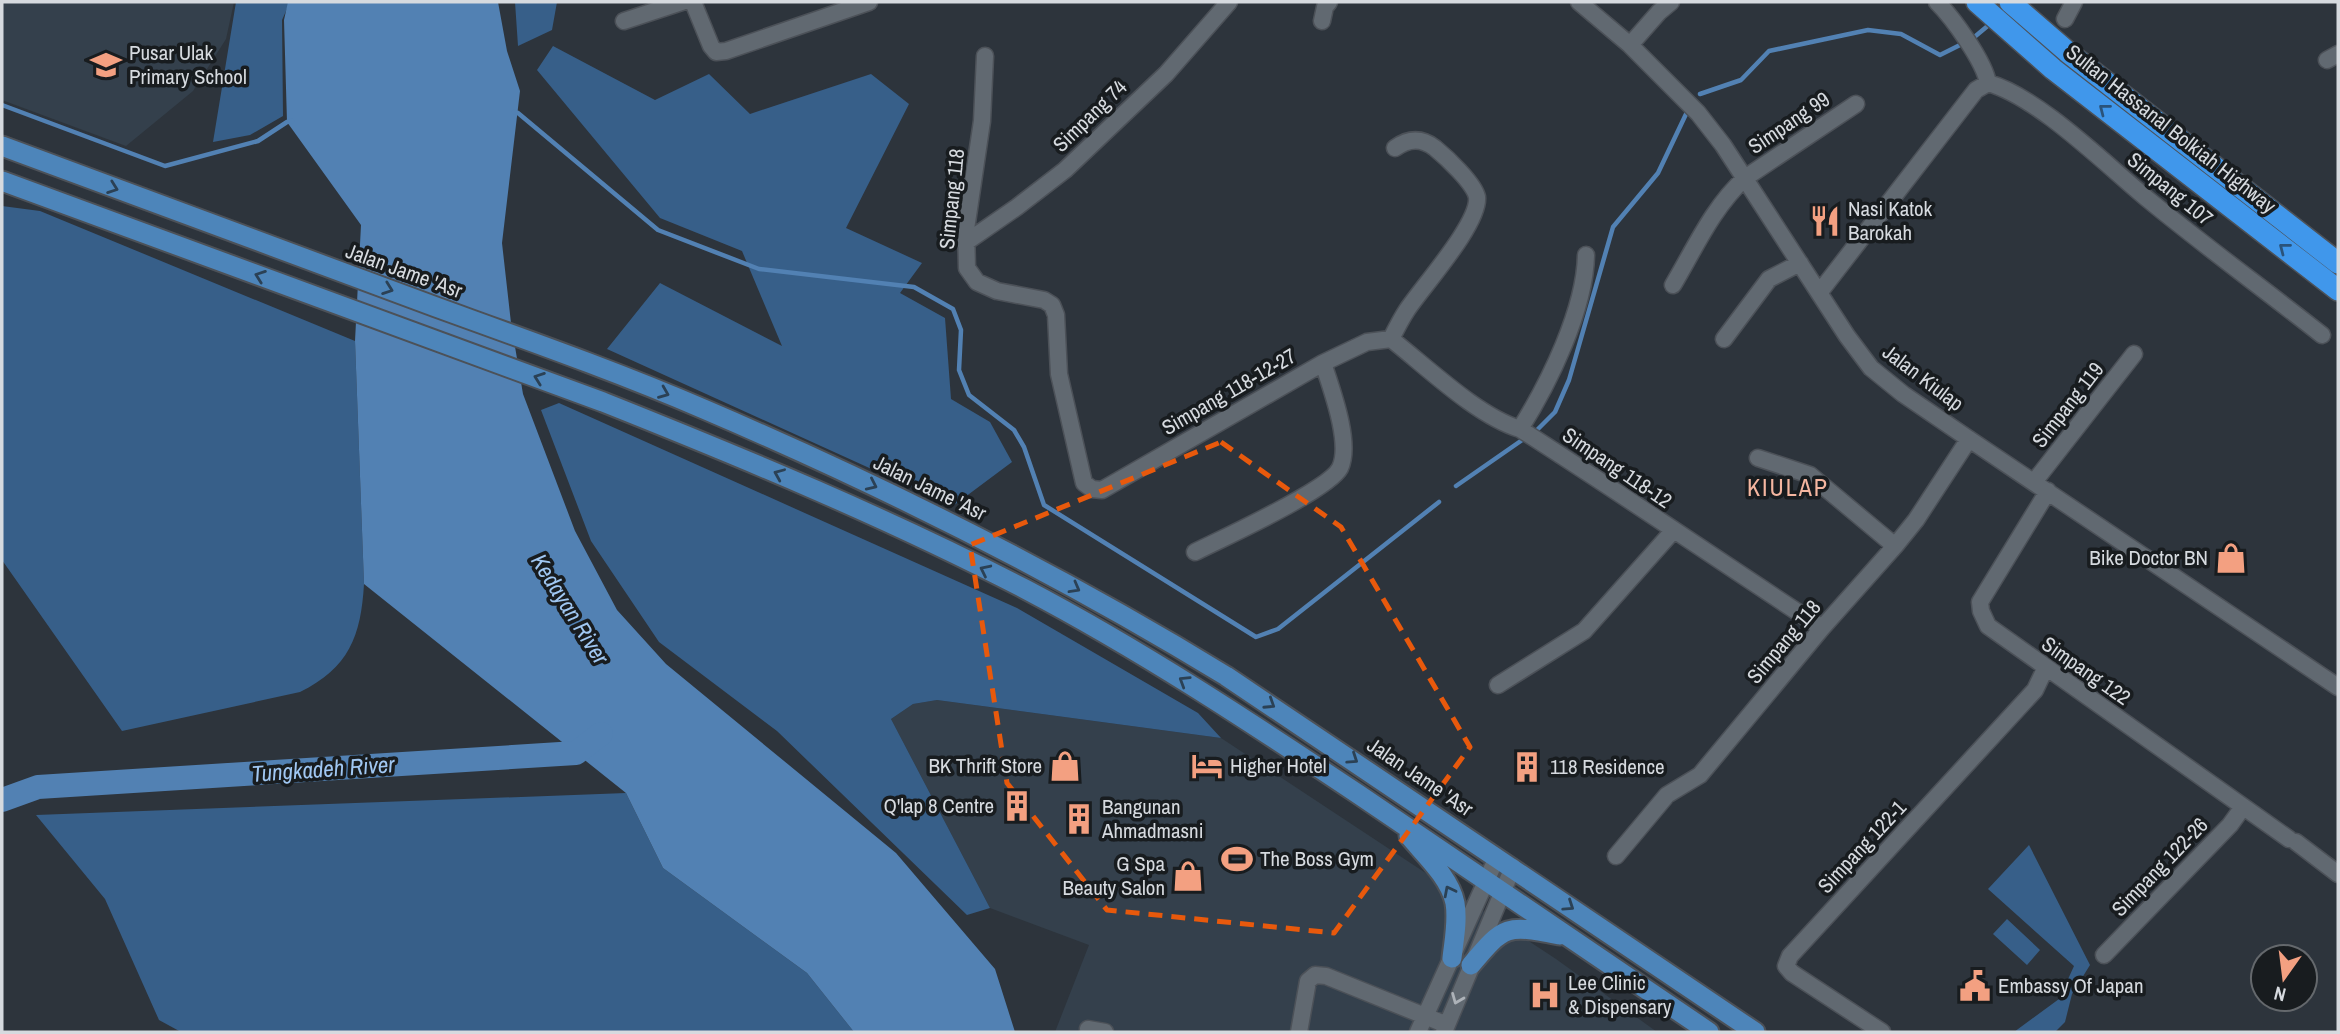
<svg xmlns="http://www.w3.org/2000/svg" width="2340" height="1034" font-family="'Archivo Narrow',sans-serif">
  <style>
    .built { fill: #34404c }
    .green { fill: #375f89 }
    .water { fill: #5281b3 }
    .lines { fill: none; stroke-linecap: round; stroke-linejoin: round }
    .stream { stroke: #5281b3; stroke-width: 4.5 }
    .river { stroke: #5281b3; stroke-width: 24 }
    .minor-casing { stroke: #4c5158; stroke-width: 19 }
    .major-casing { stroke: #4c5158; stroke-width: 23 }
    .highway-casing { stroke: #4c5158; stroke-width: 24 }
    .minor { stroke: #616971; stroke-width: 16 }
    .major { stroke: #4d85ba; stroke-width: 19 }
    .highway { stroke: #4097eb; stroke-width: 21 }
    .oneway { stroke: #2a537b }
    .oneway2 { stroke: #2b4155 }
    .oneway3 { stroke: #adb2b8 }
    .marked { fill: none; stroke: #e8590c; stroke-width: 5; stroke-dasharray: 14 9; stroke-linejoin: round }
    .labels { text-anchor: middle; stroke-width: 7; stroke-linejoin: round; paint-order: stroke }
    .poi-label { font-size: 21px; fill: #d6dadf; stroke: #181c1f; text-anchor: start }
    .street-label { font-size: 21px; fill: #d6dadf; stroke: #181c1f }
    .water-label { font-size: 23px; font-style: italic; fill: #a0c7f2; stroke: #181c1f }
    .quarter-label { font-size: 24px; letter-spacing: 2px; fill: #f5b6a0; stroke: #181c1f }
  </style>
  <rect width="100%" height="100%" fill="#2d343c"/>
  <!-- built -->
  <path class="built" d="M2 2H234L226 39 193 91 126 146 2 100Z
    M937 700 1221 738 1556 959 1657 1032H1055L1089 945 990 908 891 719 913 704Z"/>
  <!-- green -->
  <path class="green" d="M236 2H290L282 20 283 116 250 135 213 142Z
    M515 2H557L552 30 518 46Z
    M553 46 655 100 709 74 750 114 871 74 909 104 846 228 922 263 900 293 945 318 951 399 990 422 1012 462 953 506 607 349 660 283 782 346 742 251 660 218 537 70Z
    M2 206 40 211 355 341 364 584C361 636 349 668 300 692L122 731 2 560Z
    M559 403 1017 608 1198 713 1221 738 937 700 913 704 891 719 990 908 967 915 777 731 659 642 591 541 541 410Z
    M626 793 663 868 807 973 854 1032H181L159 1020 105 899 36 815Z
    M2029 845 2090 965 2072 994 2065 1022 2055 1032H2014L2059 999 2074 966 1988 889Z
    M2007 919 2040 950 2027 965 1993 934Z"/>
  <!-- water -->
  <path class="water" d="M288 2H498L507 51 520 91 502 243 511 323 523 394 575 531 617 610 666 664 896 853 995 969 1015 1032H854L807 973 663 868 626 793 364 584 355 341 361 225 287 122 284 20Z"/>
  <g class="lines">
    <!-- stream -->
    <path class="stream" d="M1972 39 1990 24
      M1700 94 1741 80 1769 51 1868 30 1901 34 1940 55 1964 43
      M2 105 165 166 258 141 287 122 292 121
      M514 112 518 113 658 230 759 269 914 287 953 309 961 330 959 370 969 395 1014 430 1024 447 1044 505 1256 637 1278 629 1439 502
      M1538 429 1555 412 1569 380 1613 227 1658 173 1687 112
      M1456 486 1525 438"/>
    <!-- river -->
    <path class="river" d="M2 800 38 787 576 753 601 734"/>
    <defs>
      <path id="minor" d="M693 2 711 46 716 52 726 51 869 2
        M1579 2 1630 45 1698 113 1723 145 1847 336 1871 368 1903 394 1969 439 2338 687
        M1937 2C1953 18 1984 61 1988 83
        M2065 19 2074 2
        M624 21 682 2
        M1322 21 1325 7 1329 2
        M1630 45 1659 12 1671 2
        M985 56 982 121 966 229 967 268 977 282 997 291 1044 300 1052 305 1056 315 1059 374 1084 483 1092 489 1102 490 1323 363 1367 342 1391 339
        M2327 60 2338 54
        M965 243 1017 207 1065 170 1166 74 1229 2
        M1673 285C1695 248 1713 207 1745 178L1856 104
        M1819 293 1976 90 1988 83C2039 97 2107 166 2150 201 2206 247 2265 290 2322 335
        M1391 339C1427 367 1477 416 1520 429 1622 494 1721 562 1822 628
        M1391 339C1396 329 1401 319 1407 310 1423 286 1480 223 1477 197 1474 183 1446 157 1435 148 1422 138 1409 138 1395 148
        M1724 339 1769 279 1800 263
        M1520 429C1549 383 1585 310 1586 255
        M1758 458 1810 475 1895 546
        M2034 482 2134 354
        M2048 491 1980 602 1981 611 1988 626 2289 839
        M1195 552C1221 539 1329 490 1340 468 1352 443 1331 388 1323 363
        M1498 685 1584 631 1673 531
        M2296 842 2338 874
        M1616 856 1667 795 1700 775 1822 628 1895 546 1916 520 1969 439
        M2104 955 2230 825 2243 807
        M1088 1029 1105 1032
        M1299 1032 1308 981 1315 975 1326 976 1447 1025
        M1418 1032 1497 857
        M1444 1032 1513 867
        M1882 1032 1792 973 1786 966 1790 956 2035 690 2045 669"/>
      <path id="major" d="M2 146C147 200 292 253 436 307 527 340 618 372 706 410 886 487 1059 574 1226 676L1755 1032
        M2 181 603 402C746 459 888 518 1025 589 1141 650 1250 722 1358 794 1476 873 1592 953 1709 1032
        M1409 836C1425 855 1450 878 1455 903 1458 921 1454 940 1452 958
        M1471 965C1505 924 1507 925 1560 935"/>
      <path id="highway" d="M1977 2 2053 69 2338 290
        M2010 2 2070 54 2338 263"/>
    </defs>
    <!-- minor casing -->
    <use href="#minor" class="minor-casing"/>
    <!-- major casing -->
    <use href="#major" class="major-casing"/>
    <!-- highway casing -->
    <use href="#highway" class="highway-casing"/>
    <!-- minor -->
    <use href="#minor" class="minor"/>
    <!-- major -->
    <use href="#major" class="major"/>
    <!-- highway -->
    <use href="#highway" class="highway"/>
  </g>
  <!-- one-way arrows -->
  <defs><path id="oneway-chevron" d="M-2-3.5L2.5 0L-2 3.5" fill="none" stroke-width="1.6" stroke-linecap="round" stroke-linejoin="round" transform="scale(1.75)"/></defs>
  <g class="oneway">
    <use href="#oneway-chevron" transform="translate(2104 109) rotate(-142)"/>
    <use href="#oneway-chevron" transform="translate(2284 248) rotate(-142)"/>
  </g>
  <g class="oneway2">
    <use href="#oneway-chevron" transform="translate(113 188) rotate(20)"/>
    <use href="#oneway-chevron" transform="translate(260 276) rotate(-160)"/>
    <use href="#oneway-chevron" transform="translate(388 289) rotate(20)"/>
    <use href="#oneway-chevron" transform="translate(539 378) rotate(-160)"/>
    <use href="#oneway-chevron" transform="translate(664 393) rotate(22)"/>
    <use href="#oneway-chevron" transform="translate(779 474) rotate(-157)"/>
    <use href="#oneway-chevron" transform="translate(872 485) rotate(25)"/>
    <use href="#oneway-chevron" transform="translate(985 570) rotate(-154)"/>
    <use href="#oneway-chevron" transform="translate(1075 588) rotate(29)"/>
    <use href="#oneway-chevron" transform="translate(1184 681) rotate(-148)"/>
    <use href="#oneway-chevron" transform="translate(1270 704) rotate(33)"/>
    <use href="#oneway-chevron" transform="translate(1353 759) rotate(34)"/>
    <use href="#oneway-chevron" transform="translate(1449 891) rotate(-117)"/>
    <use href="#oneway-chevron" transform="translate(1569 906) rotate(34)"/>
  </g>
  <use class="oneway3" href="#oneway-chevron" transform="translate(1457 999) rotate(112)"/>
  <!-- marked area -->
  <path class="marked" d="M1221 442 1341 527 1470 747 1334 933 1107 910 1007 783 970 545Z"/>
  <!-- icons -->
  <defs>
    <symbol id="school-bare" viewBox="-9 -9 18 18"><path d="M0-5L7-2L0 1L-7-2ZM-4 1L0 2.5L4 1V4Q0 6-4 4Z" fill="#f3a081" stroke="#181c1f" stroke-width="2.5" paint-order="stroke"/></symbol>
    <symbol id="restaurant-bare" viewBox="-9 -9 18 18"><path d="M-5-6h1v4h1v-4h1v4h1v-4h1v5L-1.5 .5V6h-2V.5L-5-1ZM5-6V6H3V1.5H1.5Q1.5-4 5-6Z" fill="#f3a081" stroke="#181c1f" stroke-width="2.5" paint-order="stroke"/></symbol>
    <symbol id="shop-bare" viewBox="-9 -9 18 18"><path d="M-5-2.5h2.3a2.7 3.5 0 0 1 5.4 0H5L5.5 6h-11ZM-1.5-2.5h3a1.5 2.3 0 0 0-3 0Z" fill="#f3a081" stroke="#181c1f" stroke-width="2.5" paint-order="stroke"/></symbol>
    <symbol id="hotel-bare" viewBox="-9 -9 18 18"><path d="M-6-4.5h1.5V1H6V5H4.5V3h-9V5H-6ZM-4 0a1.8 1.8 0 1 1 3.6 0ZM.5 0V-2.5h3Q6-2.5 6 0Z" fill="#f3a081" stroke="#181c1f" stroke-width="2.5" paint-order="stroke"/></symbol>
    <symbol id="building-bare" viewBox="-9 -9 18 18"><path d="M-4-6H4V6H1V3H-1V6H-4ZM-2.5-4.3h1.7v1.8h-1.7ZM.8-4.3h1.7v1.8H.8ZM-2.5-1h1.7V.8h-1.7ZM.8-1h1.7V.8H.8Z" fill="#f3a081" stroke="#181c1f" stroke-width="2.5" paint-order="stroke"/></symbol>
    <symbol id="stadium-bare" viewBox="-9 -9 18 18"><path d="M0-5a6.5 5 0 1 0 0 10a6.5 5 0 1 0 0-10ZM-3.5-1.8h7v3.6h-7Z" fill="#f3a081" stroke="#181c1f" stroke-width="2.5" paint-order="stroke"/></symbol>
    <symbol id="civic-bare" viewBox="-9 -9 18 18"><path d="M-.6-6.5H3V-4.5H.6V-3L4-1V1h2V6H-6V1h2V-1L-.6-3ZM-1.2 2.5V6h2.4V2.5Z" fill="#f3a081" stroke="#181c1f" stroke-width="2.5" paint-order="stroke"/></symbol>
    <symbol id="hospital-bare" viewBox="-9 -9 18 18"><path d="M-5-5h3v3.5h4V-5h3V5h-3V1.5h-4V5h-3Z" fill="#f3a081" stroke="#181c1f" stroke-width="2.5" paint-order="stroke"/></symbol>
  </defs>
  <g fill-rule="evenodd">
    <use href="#school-bare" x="84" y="43" width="44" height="44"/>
    <use href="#restaurant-bare" x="1803" y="199" width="44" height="44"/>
    <use href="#shop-bare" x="2209" y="536" width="44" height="44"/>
    <use href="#shop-bare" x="1043" y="744" width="44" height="44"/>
    <use href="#hotel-bare" x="1185" y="744" width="44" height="44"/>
    <use href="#building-bare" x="1505" y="745" width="44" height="44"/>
    <use href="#building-bare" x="995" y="784" width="44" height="44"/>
    <use href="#building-bare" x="1057" y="797" width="44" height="44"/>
    <use href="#stadium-bare" x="1215" y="837" width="44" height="44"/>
    <use href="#shop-bare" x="1166" y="854" width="44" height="44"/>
    <use href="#civic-bare" x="1953" y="964" width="44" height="44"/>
    <use href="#hospital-bare" x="1523" y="973" width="44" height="44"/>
  </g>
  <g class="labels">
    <!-- poi labels -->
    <g class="poi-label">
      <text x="129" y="60">Pusar Ulak<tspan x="129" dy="24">Primary School</tspan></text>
      <text x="1848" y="216">Nasi Katok<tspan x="1848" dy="24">Barokah</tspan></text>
      <text x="2208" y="565" text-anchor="end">Bike Doctor BN</text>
      <text x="1042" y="773" text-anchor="end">BK Thrift Store</text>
      <text x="1230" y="773">Higher Hotel</text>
      <text x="1550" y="774">118 Residence</text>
      <text x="994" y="813" text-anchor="end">Q'lap 8 Centre</text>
      <text x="1102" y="814">Bangunan<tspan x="1102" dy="24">Ahmadmasni</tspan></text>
      <text x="1260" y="866">The Boss Gym</text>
      <text x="1165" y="871" text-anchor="end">G Spa<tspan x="1165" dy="24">Beauty Salon</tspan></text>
      <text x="1568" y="990">Lee Clinic<tspan x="1568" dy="24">&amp; Dispensary</tspan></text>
      <text x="1998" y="993">Embassy Of Japan</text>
    </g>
    <!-- street labels -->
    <g class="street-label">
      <text transform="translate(1090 116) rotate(-44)" y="7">Simpang 74</text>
      <text transform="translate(1789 123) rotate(-34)" y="7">Simpang 99</text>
      <text transform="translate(2171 129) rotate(38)" y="7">Sultan Hassanal Bolkiah Highway</text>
      <text transform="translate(2170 189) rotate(39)" y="7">Simpang 107</text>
      <text transform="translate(952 199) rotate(-84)" y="7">Simpang 118</text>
      <text transform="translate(404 271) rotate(20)" y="7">Jalan Jame 'Asr</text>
      <text transform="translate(1923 378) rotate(37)" y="7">Jalan Kiulap</text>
      <text transform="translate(1229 392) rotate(-30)" y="7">Simpang 118-12-27</text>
      <text transform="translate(2068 405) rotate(-52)" y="7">Simpang 119</text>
      <text transform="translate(1617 468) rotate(34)" y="7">Simpang 118-12</text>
      <text transform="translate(930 488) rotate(26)" y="7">Jalan Jame 'Asr</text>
      <text transform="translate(1784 642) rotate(-50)" y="7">Simpang 118</text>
      <text transform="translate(2086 671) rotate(35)" y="7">Simpang 122</text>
      <text transform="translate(1420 777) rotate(34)" y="7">Jalan Jame 'Asr</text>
      <text transform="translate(1862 847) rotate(-47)" y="7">Simpang 122-1</text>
      <text transform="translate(2160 867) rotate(-46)" y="7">Simpang 122-26</text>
    </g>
    <!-- water labels -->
    <g class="water-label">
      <text transform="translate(570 609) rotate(58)" y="8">Kedayan River</text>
      <text transform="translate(323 769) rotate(-4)" y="8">Tungkadeh River</text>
    </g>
    <!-- quarter labels -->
    <g class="quarter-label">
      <text x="1788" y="496">KIULAP</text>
    </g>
  </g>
  <!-- border -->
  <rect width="2340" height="1034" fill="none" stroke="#d6dadf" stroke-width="7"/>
  <!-- north arrow -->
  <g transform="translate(2284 978) rotate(194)"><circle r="33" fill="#181c1f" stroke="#64686c" stroke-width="2"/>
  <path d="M0-5L12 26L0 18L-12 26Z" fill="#f3a081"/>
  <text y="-10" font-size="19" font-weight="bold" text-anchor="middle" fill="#d6dadf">N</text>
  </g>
</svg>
